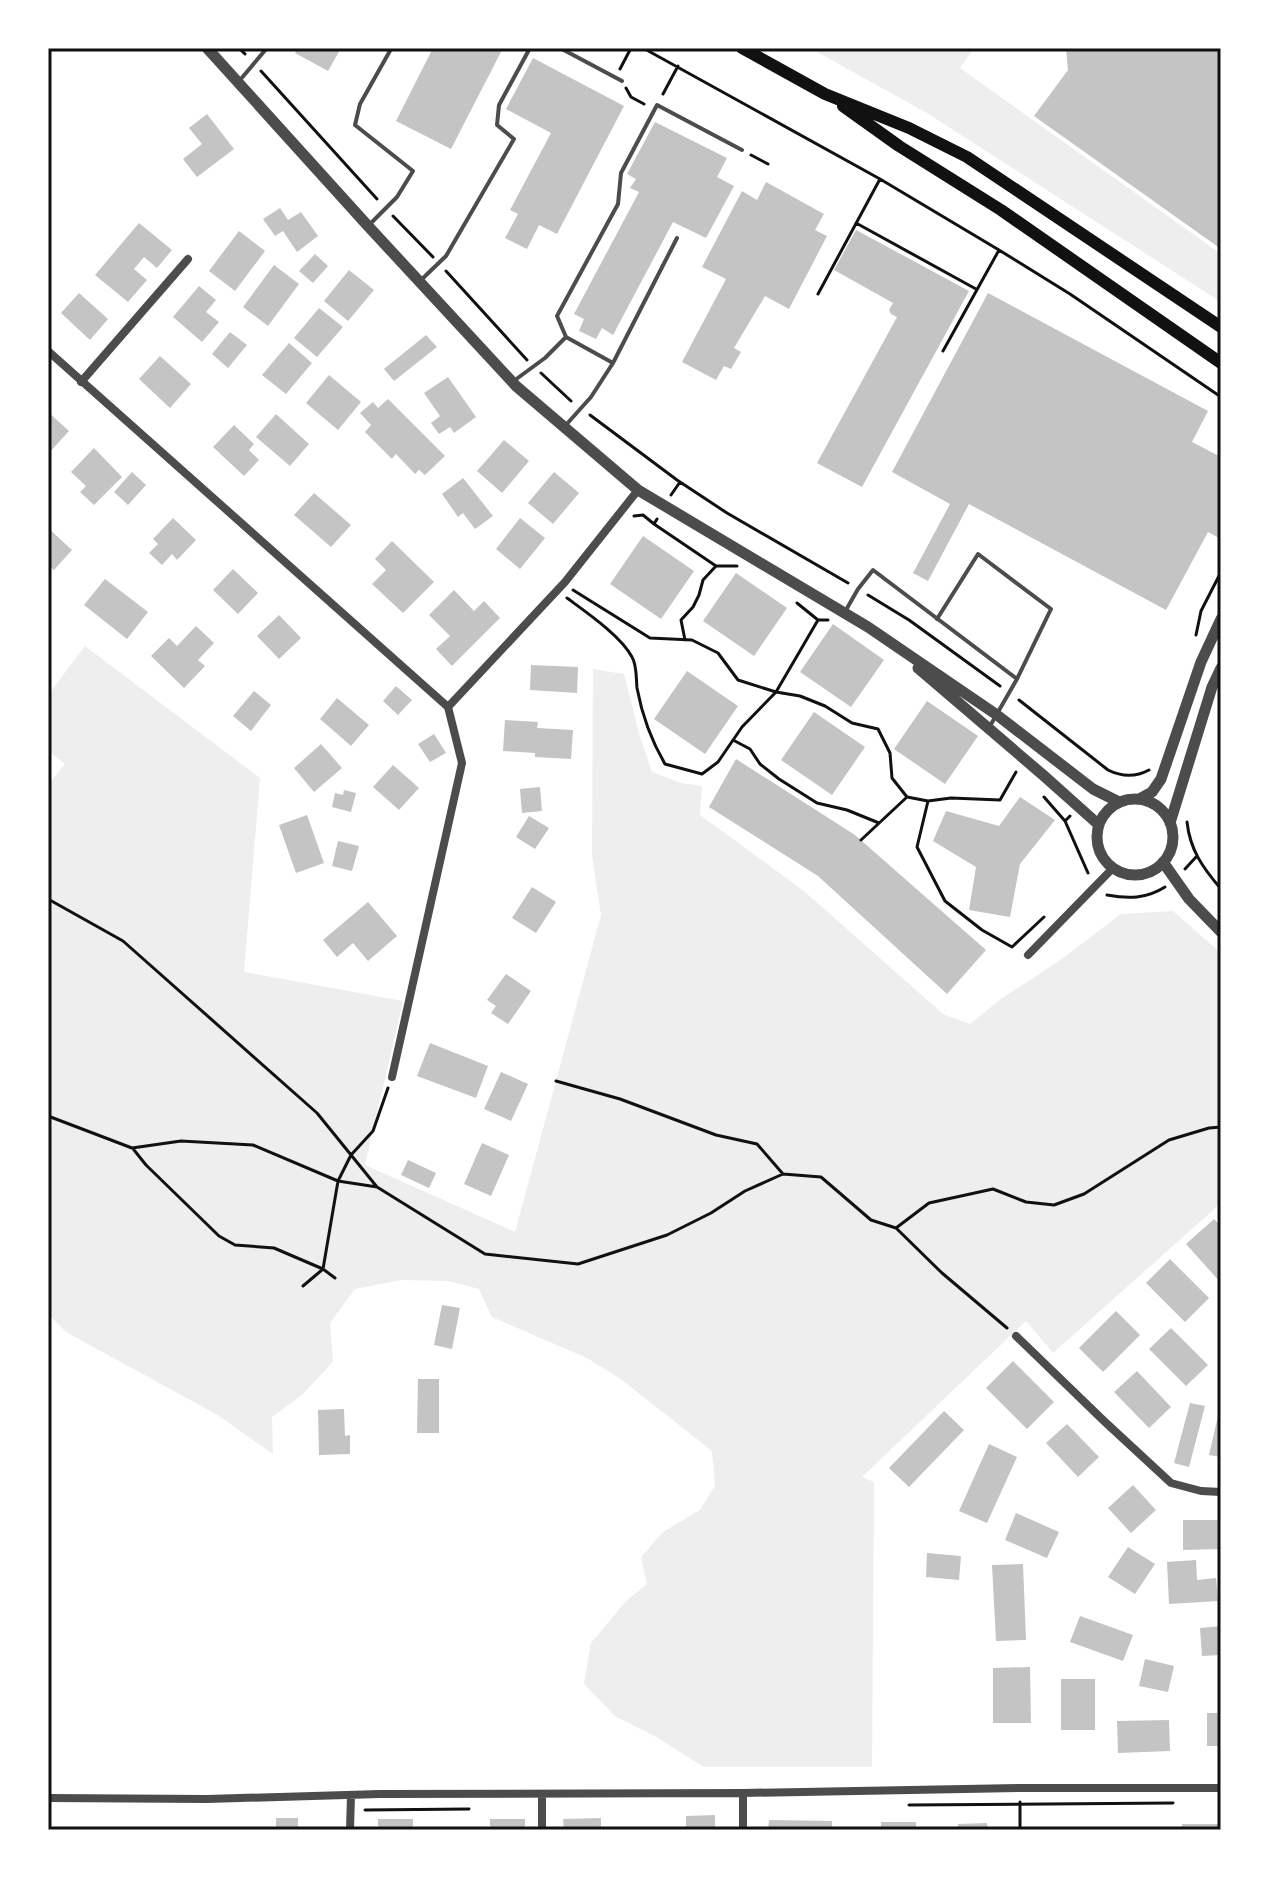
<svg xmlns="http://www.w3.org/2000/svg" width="1269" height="1878" font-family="Figtree,sans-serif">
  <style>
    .green { fill: #eee }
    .building { fill: #c4c4c4 }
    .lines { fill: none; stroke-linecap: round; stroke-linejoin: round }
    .path { stroke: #111; stroke-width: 3 }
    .service { stroke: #4c4c4c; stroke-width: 4 }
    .minor { stroke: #4c4c4c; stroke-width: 8 }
    .tertiary { stroke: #4c4c4c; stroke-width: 11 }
    .secondary { stroke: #111; stroke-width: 12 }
    .neatline { fill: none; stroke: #111; stroke-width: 3 }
  </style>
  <rect width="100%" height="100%" fill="#fff"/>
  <!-- green -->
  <path class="green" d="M810 48H974L960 68 1221 254V302L927 113Z
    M85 646 260 778 244 972 403 1001 365 1165 515 1232 601 915 592 856 593 669 624 674 640 737 652 772 681 783 702 786 700 815 804 891 943 1014 970 1024 1001 999 1059 961 1121 914 1173 911 1221 953V1203L1053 1353 1026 1321 862 1477 874 1482 872 1767H704L658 1738 615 1716 584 1684 591 1643 626 1601 647 1584 641 1557 663 1532 700 1510 715 1486 712 1451 622 1380 587 1358 492 1317 479 1289 448 1281 401 1280 355 1289 330 1323 333 1362 302 1395 272 1417 273 1454 216 1414 66 1332 48 1314V785L65 764 48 751V695Z"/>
  <!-- building -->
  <path class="building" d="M298 48H341L328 71 295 53Z
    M433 48H503L451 149 396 121Z
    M1066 48H1221V249L1034 116 1068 70Z
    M533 58 624 106 557 234 539 225 527 249 505 238 518 214 510 210 551 133 506 109Z
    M207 114 234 149 197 177 183 159 202 144 189 128Z
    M655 122 727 158 717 177 734 186 706 238 673 222 613 335 602 328 596 339 579 331 584 319 574 314 639 192 630 188 636 179 627 174Z
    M766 182 824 214 815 230 827 236 789 309 765 296 734 348 741 352 731 369 724 366 716 380 682 362 726 279 702 267 742 191 757 200Z
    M280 208 288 220 301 212 318 236 297 252 283 231 275 236 263 219Z
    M139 223 172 250 157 268 144 257 134 269 147 280 128 302 95 275Z
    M856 230 969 291 862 487 817 463 897 317 891 314 889 310 893 303 834 270Z
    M239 231 265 251 235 291 209 271Z
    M315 254 328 266 313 283 299 271Z
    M274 265 299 284 268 326 243 307Z
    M349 270 374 290 348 321 324 301Z
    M199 286 216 300 206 312 219 322 202 342 173 317Z
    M79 293 108 319 90 340 61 313Z
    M988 293 1208 411 1192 442 1221 457V539L1208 532 1166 610 969 504 928 581 913 573 950 504 892 472Z
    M319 308 343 327 317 357 294 338Z
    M230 332 247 345 228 368 212 354Z
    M426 335 437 347 394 381 384 369Z
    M289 343 312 363 286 394 262 375Z
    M160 356 191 384 170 408 139 379Z
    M329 375 361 402 338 430 306 403Z
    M448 377 476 417 454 433 450 427 439 434 431 423 440 416 424 393Z
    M388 399 445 456 425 475 419 470 415 474 396 454 392 459 365 432 371 425 360 413 373 402 378 408Z
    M48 412 69 431 48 454Z
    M276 414 309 444 290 466 256 437Z
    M234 425 254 444 249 450 259 460 244 476 213 447Z
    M504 440 529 461 502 493 477 471Z
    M94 448 122 477 94 505 80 492 86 486 71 472Z
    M132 472 146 485 128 505 114 492Z
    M554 472 579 493 553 524 528 503Z
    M463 478 493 516 475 529 463 513 458 517 442 494Z
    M314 493 351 525 331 547 294 515Z
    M173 518 196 540 177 560 172 554 162 565 149 553 158 544 153 539Z
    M520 518 545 538 520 569 496 549Z
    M48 528 72 550 54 570 48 565Z
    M643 536 694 571 661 619 610 584Z
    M392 541 434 582 403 613 372 584 386 570 375 559Z
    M233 569 258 593 238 614 213 590Z
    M736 573 787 608 754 656 703 621Z
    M105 579 148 612 127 639 84 605Z
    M454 590 474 611 484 601 500 618 452 666 436 649 450 636 429 615Z
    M279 615 301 638 279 659 257 636Z
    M833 624 884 660 851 707 800 672Z
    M196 626 214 643 198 660 205 666 184 688 151 656 169 638 177 646Z
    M531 665 578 667 577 693 530 690Z
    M687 671 738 706 705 754 654 719Z
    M396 686 412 700 398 715 383 701Z
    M254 691 271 705 251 731 233 716Z
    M337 698 369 725 351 746 320 719Z
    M927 701 978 736 945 784 894 749Z
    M814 712 865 747 832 795 781 760Z
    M505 720 538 722 537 728 573 730 571 759 535 757V753L503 751Z
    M434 734 446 753 430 762 418 744Z
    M321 744 342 768 314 792 294 768Z
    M736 759 855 835 986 950 947 994 818 876 709 807Z
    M393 765 419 788 399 810 373 787Z
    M540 787 542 811 522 813 520 789Z
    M344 790 356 793 351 812 332 807 335 793 343 795Z
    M1020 797 1055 820 1020 864 1010 917 969 910 976 867 933 841 946 811 999 826Z
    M307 815 324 863 296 873 279 825Z
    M529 816 549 828 535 849 516 837Z
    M338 841 359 846 352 871 332 866Z
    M532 887 556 902 536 933 512 918Z
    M368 902 397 936 368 961 353 943 337 957 323 940Z
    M506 974 531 991 508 1024 491 1013 496 1006 487 1000Z
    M430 1043 488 1066 476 1098 417 1076Z
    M501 1072 528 1084 511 1121 484 1109Z
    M482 1143 509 1155 491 1196 464 1184Z
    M408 1160 436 1173 429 1188 401 1175Z
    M1214 1219 1221 1226V1283L1186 1244Z
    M1170 1259 1209 1298 1185 1322 1146 1283Z
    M442 1305 460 1308 452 1349 434 1345Z
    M1116 1311 1140 1335 1103 1372 1079 1348Z
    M1171 1328 1208 1365 1186 1386 1149 1349Z
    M1013 1361 1054 1402 1027 1429 986 1388Z
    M1137 1371 1171 1407 1149 1428 1114 1392Z
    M418 1379H439V1433H417Z
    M1190 1403 1205 1406 1189 1467 1174 1463Z
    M1220 1407H1221V1457L1209 1455Z
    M344 1409 345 1436 350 1435V1454L319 1455 318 1410Z
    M944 1411 964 1430 909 1487 889 1468Z
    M1067 1424 1099 1457 1078 1477 1046 1443Z
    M989 1444 1017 1457 987 1523 959 1511Z
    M1133 1485 1156 1510 1131 1533 1108 1508Z
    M1016 1513 1059 1532 1047 1558 1005 1540Z
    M1183 1520H1221V1549L1183 1550Z
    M1128 1547 1155 1564 1135 1594 1108 1577Z
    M927 1553 961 1556 959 1580 926 1577Z
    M1196 1560 1197 1580 1216 1578 1218 1601 1169 1604 1167 1562Z
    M1023 1564 1026 1640 996 1641 992 1565Z
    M1080 1616 1133 1635 1123 1661 1070 1642Z
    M1221 1626V1655L1202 1656 1200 1628Z
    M1145 1659 1174 1666 1168 1692 1139 1686Z
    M1030 1667 1031 1723H993V1668Z
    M1061 1679H1095V1730H1061Z
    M1207 1713H1221V1746H1207Z
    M1169 1720 1170 1751 1118 1753 1117 1721Z
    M715 1815V1830H686V1816Z
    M276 1818H298V1830H276Z
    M601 1818V1830H564L563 1819Z
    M378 1819H413V1830H378Z
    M490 1819H525V1830H490Z
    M769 1820 832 1821V1830H768Z
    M881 1822H916V1830H881Z
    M987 1823 988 1830H958V1824Z
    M1182 1824H1219V1830H1182Z"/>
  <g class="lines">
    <!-- path -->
    <path class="path" d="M239 48 245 54
      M643 48 880 179 999 250 1070 294 1221 397
      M620 69 631 48
      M261 71 377 199
      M626 88 631 97 644 104
      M663 94 678 66
      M751 155 768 164
      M393 216 433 257
      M856 223 976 289
      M446 271 527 360
      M818 294 880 179
      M943 351 999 250
      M541 373 571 401
      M590 415 677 480 727 513 848 583
      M671 495 680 482
      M634 516 643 515 654 524 657 519
      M654 524 716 566H737
      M573 590 650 638 692 640 718 653 738 680 776 692 818 620
      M868 595 909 620 1000 686
      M567 598C586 612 621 636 632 657 637 665 636 678 637 688 642 715 651 740 665 764L702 774 718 762 742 727 776 692 800 696 825 706 852 723 878 729 890 753 892 778 907 797 928 801 917 847 945 901 982 930 1012 947 1044 917
      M797 603 818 620H828
      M1196 635 1201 611 1221 572
      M685 640 681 620 693 607 699 595 703 580 716 566
      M1019 700 1108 770C1122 777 1136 777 1149 770
      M733 740 750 749 760 764 779 779 817 803 847 810 879 823
      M1044 797 1065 821
      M928 801 951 798 1000 800 1016 772
      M1070 816 1065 821 1088 873
      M1187 822C1190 850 1203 868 1221 889
      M861 840 907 797
      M1185 869 1196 857
      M1107 895C1128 899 1146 899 1165 887
      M48 899 123 941 317 1113 377 1187 485 1254 578 1264 667 1235 711 1213 745 1191 783 1174 821 1177 871 1220 896 1228 929 1203 993 1189 1026 1202 1054 1205 1084 1194 1169 1140 1209 1128 1221 1127
      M556 1081 620 1099 716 1135 757 1144 783 1174
      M48 1116 132 1148 181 1141 253 1145 338 1181 377 1187
      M134 1150 146 1165 219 1236 235 1245 274 1248 323 1269 335 1278
      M897 1229 942 1273 1007 1328
      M303 1286 323 1269 338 1181 351 1155 373 1131 388 1088
      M1020 1802V1830
      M909 1805 1173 1803
      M365 1810 469 1809"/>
    <!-- service -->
    <path class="service" d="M560 48 622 81
      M240 80 267 48
      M368 226 397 197 413 171 355 125 360 104 391 49 394 48
      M421 280 446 256 514 139 497 125 499 105 530 48
      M566 337 613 363
      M515 380 545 358 566 337 557 316 618 204 621 173 657 105 742 150
      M565 426 591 397 613 363 677 238
      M846 610 858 589 873 570 1017 679
      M937 619 978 554 1051 609 1017 679 990 726"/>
    <!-- minor -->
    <path class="minor" d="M48 351 448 707
      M81 382 188 259
      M1028 955 1113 868
      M392 1077 462 763 448 707 565 582 638 490
      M1016 1336 1104 1421 1171 1483 1201 1491 1221 1492
      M48 1798 207 1799 380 1794 743 1793 1020 1788H1221
      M350 1830 351 1795
      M542 1830V1794
      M743 1830V1793"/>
    <!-- tertiary -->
    <path class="tertiary" d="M207 48 368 226 516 386 638 490 868 627 997 715 1093 789 1119 802
      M918 668 1043 775 1099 825
      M1139 799 1152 792 1161 779 1201 662 1221 619
      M1097 837a38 38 0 1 1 76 0a38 38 0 1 1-76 0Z
      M1170 823 1212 687 1221 668
      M1163 862 1189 899 1221 932"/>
    <!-- secondary -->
    <path class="secondary" d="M742 48 825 94 909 128 967 157 1221 327
      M843 106 899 146 1001 210 1221 363"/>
  </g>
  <!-- border -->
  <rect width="1269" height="1878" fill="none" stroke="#ffffff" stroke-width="100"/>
  <rect x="50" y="50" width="1169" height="1778" class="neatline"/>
</svg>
